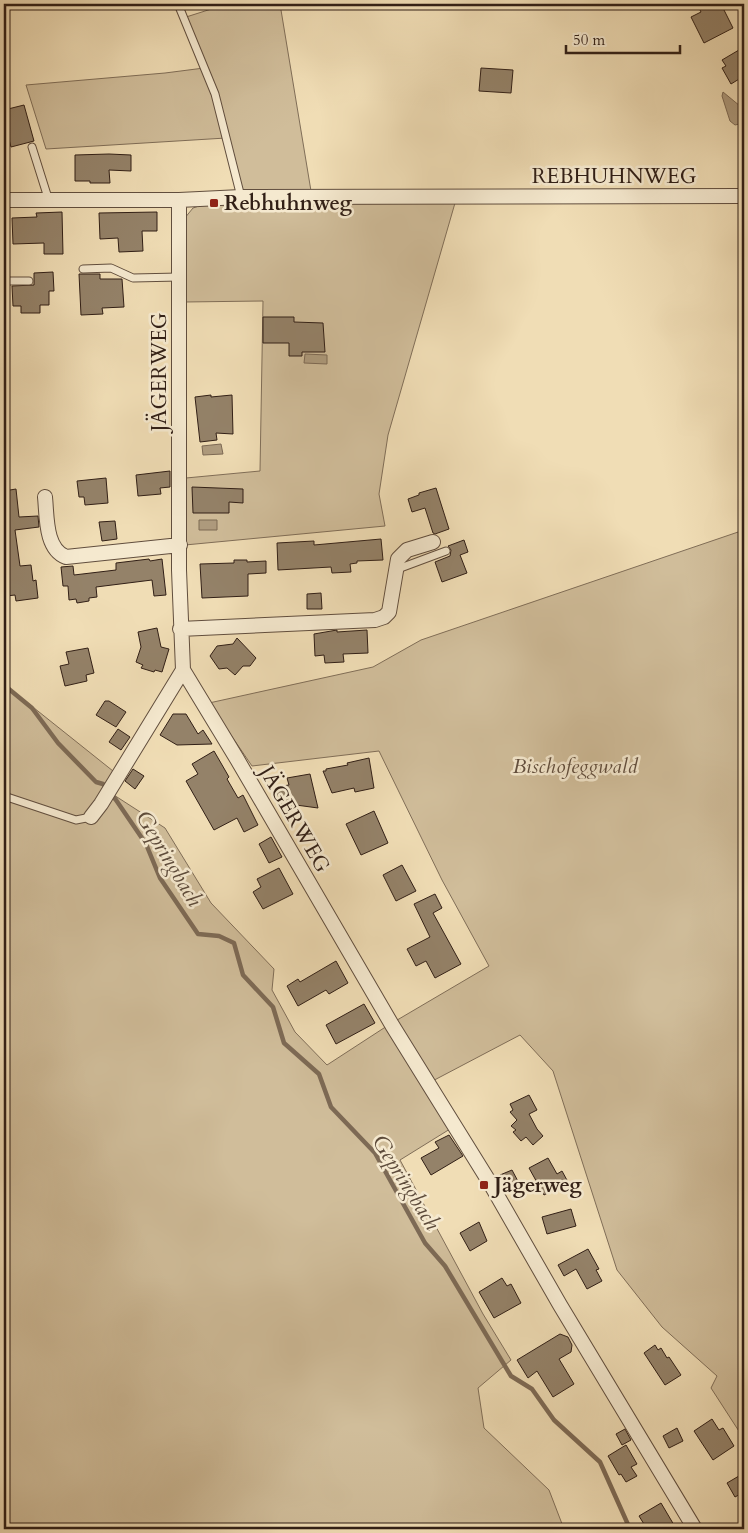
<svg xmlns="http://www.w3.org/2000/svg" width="748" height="1533" font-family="Cardo,serif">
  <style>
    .green { fill: #d0bd9a; stroke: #806e58 }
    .water { fill: #af9c7f; stroke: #7d6a55 }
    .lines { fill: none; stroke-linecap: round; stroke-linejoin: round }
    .stream { stroke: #7d6a55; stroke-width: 4.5 }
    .building { fill: #948269; stroke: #311f16 }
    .lane-casing { stroke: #614e3e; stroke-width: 9 }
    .street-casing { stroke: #614e3e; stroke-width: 16 }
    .lane { stroke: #f5e9cf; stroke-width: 7 }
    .street { stroke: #f5e9cf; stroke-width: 14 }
    .poi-dot { fill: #8f2418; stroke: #f5e9cf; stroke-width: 2 }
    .labels { text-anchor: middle; stroke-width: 5; stroke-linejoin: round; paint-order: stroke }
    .street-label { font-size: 21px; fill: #311f16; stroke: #f5e9cf }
    .poi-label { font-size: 21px; font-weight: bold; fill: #311f16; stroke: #f5e9cf; text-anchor: start }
    .park-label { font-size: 21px; font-style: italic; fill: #614e3e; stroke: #f5e9cf }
    .water-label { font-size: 22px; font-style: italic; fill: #5d4b3b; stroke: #f5e9cf }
  </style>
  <rect width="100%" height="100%" fill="#f0ddb5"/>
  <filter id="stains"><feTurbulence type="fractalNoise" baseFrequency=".004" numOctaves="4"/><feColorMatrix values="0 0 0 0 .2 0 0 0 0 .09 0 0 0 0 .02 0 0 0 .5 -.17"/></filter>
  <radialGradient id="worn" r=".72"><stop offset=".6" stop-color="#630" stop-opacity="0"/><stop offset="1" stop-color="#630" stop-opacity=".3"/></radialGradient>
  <!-- green -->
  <path class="green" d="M227 4H280L311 191 239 192 226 138 46 149 26 85 165 73 204 68 183 18Z
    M455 203 388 435 379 494 385 526 185 545 186 478 260 471 263 301 184 302V219L193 208 202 205Z
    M744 530V1439L711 1388 717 1376 662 1327 617 1270 553 1071 520 1035 423 1086 450 1129 400 1160 483 1314 511 1360 478 1388 484 1428 549 1490 564 1529H4V684L113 771 103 788 165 828 211 903 274 969 272 990 295 1032 327 1065 387 1026 489 966 442 880 379 751 252 766 209 703 373 667 421 640Z"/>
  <!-- water -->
  <path class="water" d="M723 92 740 106H744V123L735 125 730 121 722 96Z
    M305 354 327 355V364L304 363Z
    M221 444 223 454 203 455 202 446Z
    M199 520H217V530H199Z"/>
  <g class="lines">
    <!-- stream -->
    <path class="stream" d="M4 685 32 708 58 743 96 782 103 784 116 800 146 844 160 878 198 934 219 936 234 943 243 975 273 1007 284 1043 319 1074 331 1107 375 1153 425 1243 445 1266 511 1376 532 1389 554 1420 600 1462 630 1529"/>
  </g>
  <!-- building -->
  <path class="building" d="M697 4H721L733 28 704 43 691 17 701 12Z
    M744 47V76L731 84 722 68 726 66 722 60Z
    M481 68 513 70 511 93 479 91Z
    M24 105 34 141 11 147 4 120V110Z
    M109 154 131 155V171L109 170 110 183H90V181H75V155Z
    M62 212 63 254H44V243L13 244 12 218 37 217 36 213Z
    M157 212V231H142L143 251 119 252 118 238 100 239 99 213Z
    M53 272 54 291H49V305H40V313H21V306H13L12 286 34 285V273Z
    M79 274H100V279H122L124 307 102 308 103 314 81 315Z
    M263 317H294V322L323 323 325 352H302V356H289V343H263Z
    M211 395V397L232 395 233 434 216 433 217 440 200 442 195 397Z
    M170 471V487L160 488 161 494 138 496 136 475Z
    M106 478 108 503 85 505 84 497H79L77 481Z
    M192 487 243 489V503L229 502V513H193Z
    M436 488 449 529 435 534 433 533 425 508 412 512 408 499 419 495V493Z
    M16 489 19 517 38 516 39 527 15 530 20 566 31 565 33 581 36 580 38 598 16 601 15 595 6 596 4 576V491Z
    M115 521 117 539 102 541 99 522Z
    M381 539 383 560 357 561V563L350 564 351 572 332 573 331 567 278 570 277 543 314 541V545Z
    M464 540 468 552 460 555 467 573 442 582 435 562 450 556 451 550 448 546Z
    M149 559 150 561 162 559 166 595 154 596 152 580 96 587 97 597 89 598V601L77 603 76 599 69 600 68 586H63L61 567 73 566 74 575 116 570V563Z
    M234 560H247V562L266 561V573L248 574V596L202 598 200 564 234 563Z
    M321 593 322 609H307V594Z
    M157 628 161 647 169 649 162 672 155 670 154 672 141 668 143 665 136 662 141 647 138 632Z
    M337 630V632L367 630 368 653 343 654 344 662 325 663 324 655 315 656 314 634Z
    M237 638 256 658 250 666H243L235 675 227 668 219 669 210 656 217 646 233 644Z
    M88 648 94 673 86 675 87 681 65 686 60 666 69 664 66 652Z
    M105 701H109L126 712 116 727 96 715Z
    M173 714H186L198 734 203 730 212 744 177 745 160 735Z
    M118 729 130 737 121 750 109 742Z
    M214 751 229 777 227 779 238 798 243 795 258 825 244 832 237 818 214 830 186 781 198 774 192 764Z
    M369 758 374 788 355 792 354 788 332 793 323 771H326V769L348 765 347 763Z
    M133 769 144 776 135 789 125 781Z
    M310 774 318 808 296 805 281 807 276 787 289 785 287 778Z
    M374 811 388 843 361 855 346 824Z
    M271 837 282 857 269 863 259 844Z
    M402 865 416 891 396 901 383 875Z
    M279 868 293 894 263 909 253 892 261 887 257 879Z
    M435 894 442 908 433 913 461 964 435 978 426 961 416 966 407 949 430 937 414 904Z
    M336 961 348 983 329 994 326 990 298 1006 287 986 298 979 300 982Z
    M364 1004 375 1023 336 1044 326 1025Z
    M529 1095 537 1110 529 1114 537 1129 543 1136 533 1145 526 1137 521 1141 513 1132 516 1130 511 1126 517 1120 510 1112 513 1110 510 1104Z
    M449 1135 463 1156 431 1175 421 1158 439 1148 435 1142Z
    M548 1158 557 1174 562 1171 568 1182 544 1195 529 1168Z
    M512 1170 520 1185 509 1191 500 1175Z
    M571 1209 576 1226 547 1234 542 1217Z
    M479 1222 487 1241 470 1251 460 1233Z
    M588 1249 599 1269 596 1270 602 1281 587 1289 576 1269 564 1276 558 1265Z
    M502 1278 507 1286 511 1284 521 1303 494 1318 479 1292Z
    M560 1334 568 1337 572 1345 571 1352 559 1359 574 1384 553 1397 537 1371 528 1378 517 1360Z
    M655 1345 658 1350 661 1348 667 1358 669 1357 681 1375 665 1385 644 1353Z
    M712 1419 719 1430 723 1428 734 1446 713 1460 694 1431Z
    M677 1428 683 1441 669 1448 663 1436Z
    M625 1429 631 1440 622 1445 616 1434Z
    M626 1445 637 1464 631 1467 637 1476 626 1482 621 1474 619 1475 608 1456Z
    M744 1473V1492L735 1497 727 1483Z
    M661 1503 674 1525 667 1529H647L639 1516Z"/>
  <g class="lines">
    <defs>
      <path id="lane" d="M178 4 215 94 241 197
        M32 147 49 201
        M83 269 111 268 133 278 179 277
        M4 281H29
        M395 570 446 551
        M4 796 76 820 91 817"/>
      <path id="street" d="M4 200H179L241 197 744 196
        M179 200V570L183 670 237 759 392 1025 490 1183 560 1305 695 1529
        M45 497C47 516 45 549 66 557L180 545
        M180 629 375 620 384 617 389 612 398 559 407 550 433 542
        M91 817 101 804 183 670"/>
    </defs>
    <!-- lane casing -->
    <use href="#lane" class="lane-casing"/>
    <!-- street casing -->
    <use href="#street" class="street-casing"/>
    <!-- lane -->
    <use href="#lane" class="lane"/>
    <!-- street -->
    <use href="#street" class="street"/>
  </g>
  <!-- markers -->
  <g class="poi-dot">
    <rect x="209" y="198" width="10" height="10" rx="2.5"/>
    <rect x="479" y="1180" width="10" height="10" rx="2.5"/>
  </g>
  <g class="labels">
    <!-- street labels -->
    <g class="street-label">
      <text x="614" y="183">REBHUHNWEG</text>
      <text transform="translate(159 372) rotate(-90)" y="7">JÄGERWEG</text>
      <text transform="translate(295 819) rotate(60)" y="7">JÄGERWEG</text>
    </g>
    <!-- poi labels -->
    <g class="poi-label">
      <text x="224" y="210">Rebhuhnweg</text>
      <text x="494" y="1192">Jägerweg</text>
    </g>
    <!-- park labels -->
    <g class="park-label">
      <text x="575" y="773">Bischofeggwald</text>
    </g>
    <!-- water labels -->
    <g class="water-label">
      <text transform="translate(170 858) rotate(59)" y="8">Gepringbach</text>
      <text transform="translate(407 1182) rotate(58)" y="8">Gepringbach</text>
    </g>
  </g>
  <!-- margin -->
  <rect width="748" height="1533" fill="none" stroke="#f0ddb5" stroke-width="20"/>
  <rect x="5" y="5" width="738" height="1523" fill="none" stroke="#311f16" stroke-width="2.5"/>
  <rect x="10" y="10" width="728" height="1513" fill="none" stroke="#311f16"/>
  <!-- scale -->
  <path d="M566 45v8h114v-8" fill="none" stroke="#311f16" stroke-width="2.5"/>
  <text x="573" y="45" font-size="15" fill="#311f16" stroke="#f5e9cf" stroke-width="4" paint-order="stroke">50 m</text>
  <rect width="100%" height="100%" filter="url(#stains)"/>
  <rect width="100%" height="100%" fill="url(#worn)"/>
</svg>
